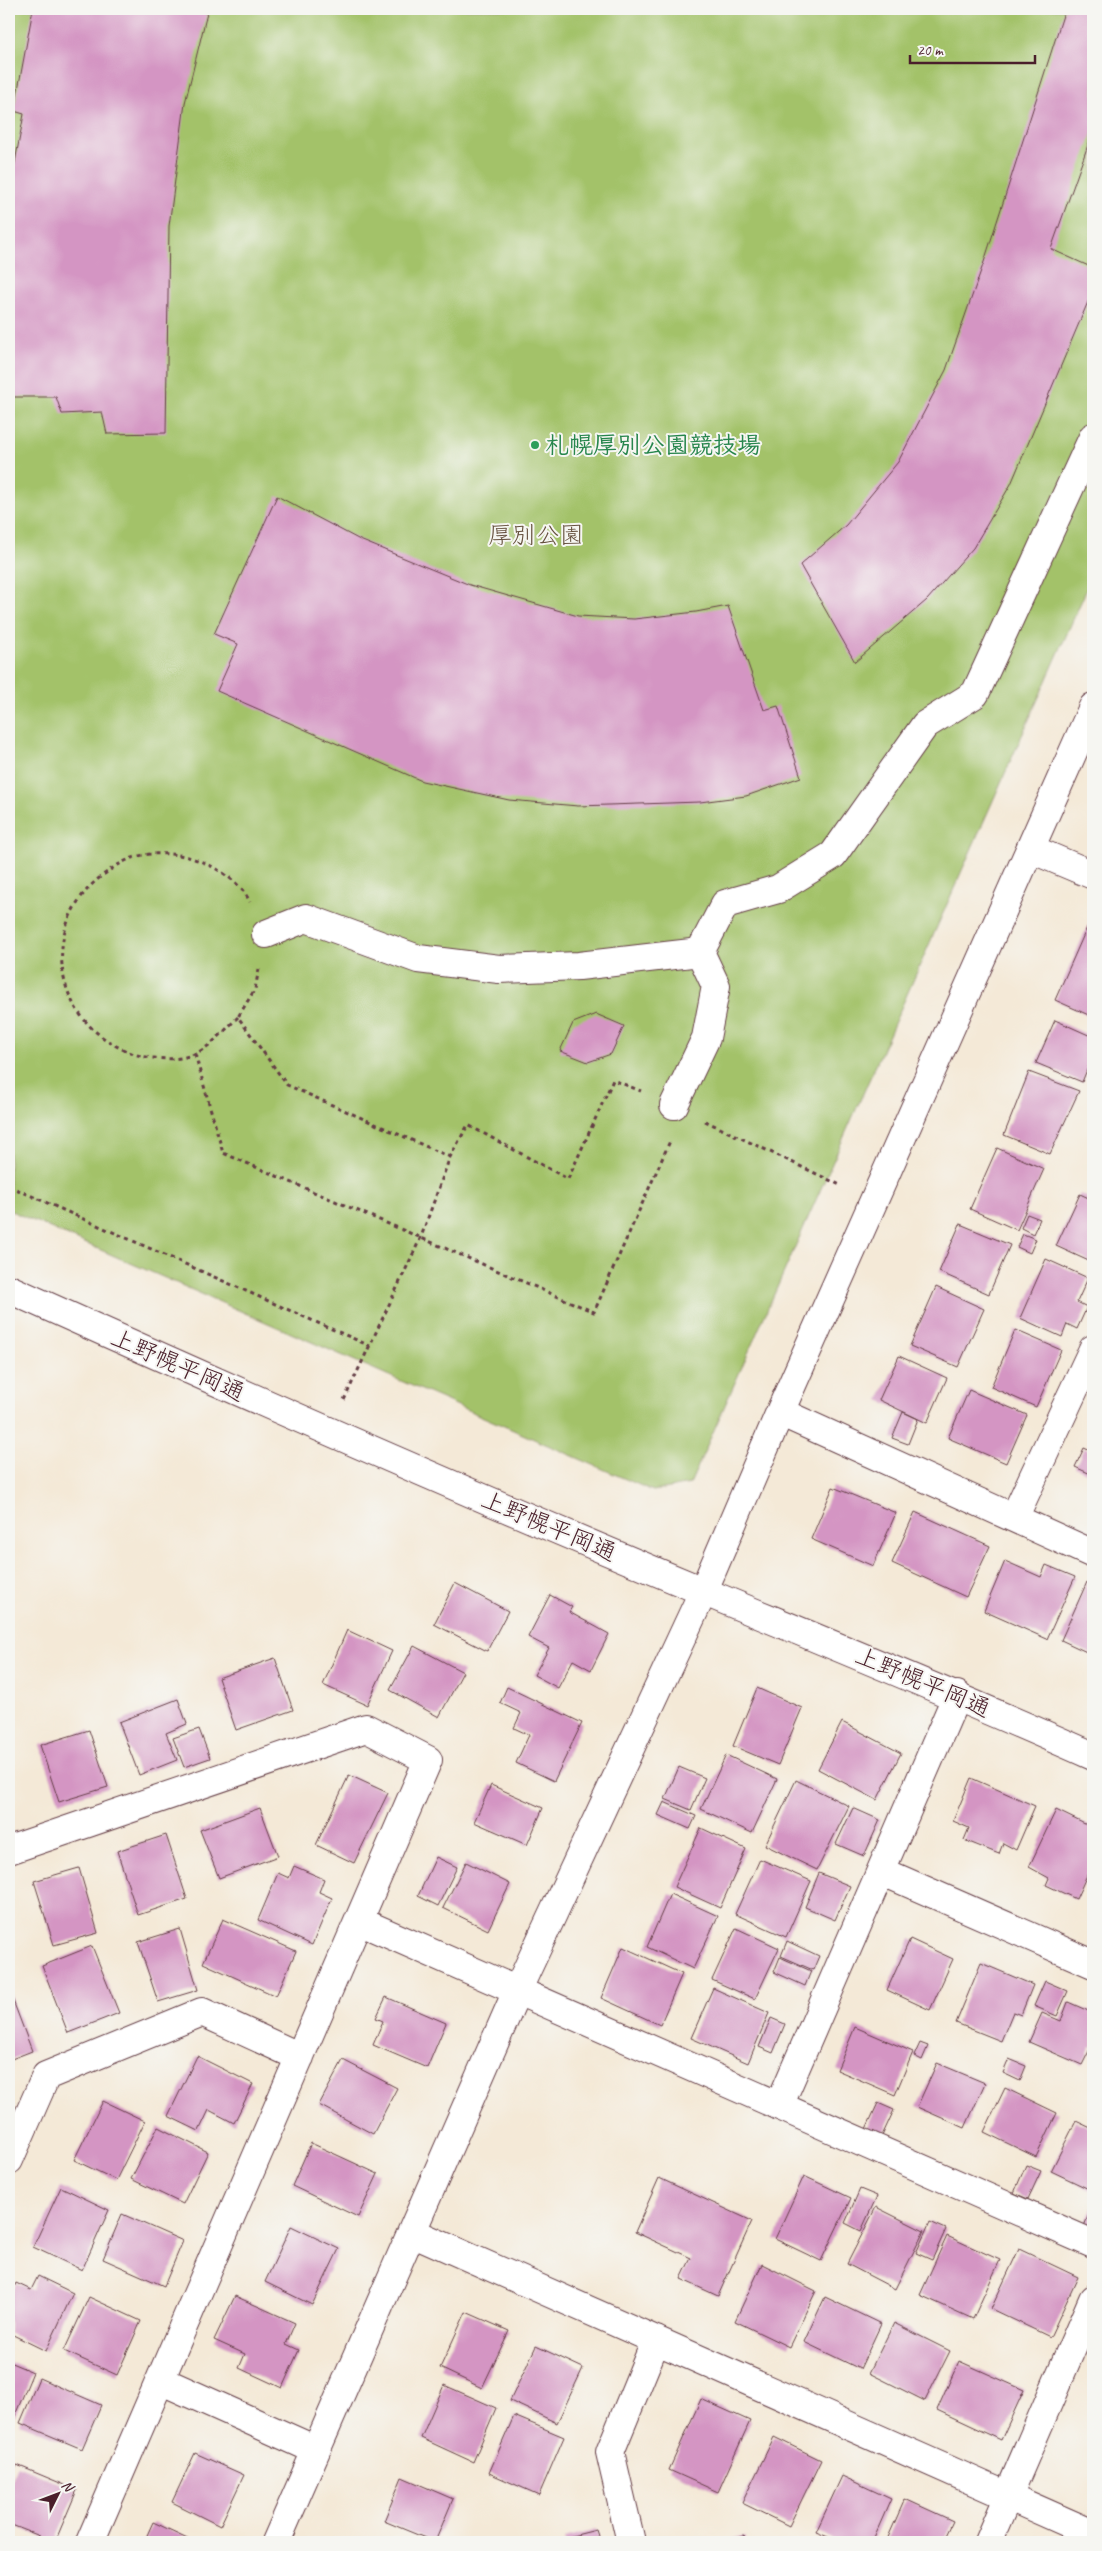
<svg xmlns="http://www.w3.org/2000/svg" width="1102" height="2551" font-family="Caveat,'Klee One',sans-serif">
  <style>
    .green { fill: #a3c269; stroke: #76704a }
    .building { fill: #d495c3 }
    .lines { fill: none; stroke-linecap: round; stroke-linejoin: round }
    .minor-casing { stroke: #643d45; stroke-width: 30 }
    .path { stroke: #643d45; stroke-width: 3; stroke-dasharray: 4 4; stroke-linecap: butt }
    .minor { stroke: #fff; stroke-width: 28 }
    .leisure-dot { fill: #2e9e5b; stroke: #f6f6f2; stroke-width: 2 }
    .labels { text-anchor: middle; stroke-width: 4; stroke-linejoin: round; paint-order: stroke }
    .leisure-label { font-size: 24px; font-weight: bold; fill: #27864d; stroke: #f6f6f2; text-anchor: start }
    .park-label { font-size: 24px; fill: #65503e; stroke: #f6f6f2 }
    .street-label { font-size: 24px; fill: #4a1f2b; stroke: #f6f6f2 }
  </style>
  <rect width="100%" height="100%" fill="#f6f6f2"/>
  <filter id="ink" filterUnits="userSpaceOnUse"><feTurbulence type="fractalNoise" baseFrequency=".02" numOctaves="2"/><feDisplacementMap in="SourceGraphic" scale="10" xChannelSelector="R" yChannelSelector="G"/><feConvolveMatrix kernelMatrix="1 2 1 2 8 2 1 2 1" color-interpolation-filters="sRGB"/></filter>
  <filter id="wash" filterUnits="userSpaceOnUse"><feTurbulence type="fractalNoise" baseFrequency=".0096" numOctaves="4" result="noise"/><feDisplacementMap in="SourceGraphic" scale="20" xChannelSelector="R" yChannelSelector="G"/><feGaussianBlur stdDeviation="1.12" result="paint"/><feColorMatrix in="noise" values="0 0 0 0 0 0 0 0 0 0 0 0 0 0 0 0 0 1.4 0 .05"/><feComposite in="paint" operator="in"/></filter>
  <g filter="url(#wash)">
    <rect width="100%" height="100%" fill="#f4e9d7"/>
    <!-- green -->
    <path class="green" d="M9 9H1093V575L690 1484 653 1491 9 1210Z"/>
    <g id="blocks">
      <!-- building -->
      <path class="building" d="M33 9H208L185 103 169 226 166 433 107 434 102 412 62 414 56 397H13L9 339V216L10 189 24 114 14 111Z
        M1065 9H1093V131L1051 249 1093 268V290L1011 484 973 548 927 600 855 662 800 565 846 525 898 462 946 370 984 262Z
        M277 496 360 540 470 585 578 616 634 619 696 612 728 606 764 710 778 706 801 777 746 796 700 802 578 806 509 800 422 781 217 691 238 644 214 634Z
        M1089 923 1093 925V1017L1055 1000Z
        M596 1014 624 1026 611 1054 588 1062 560 1051 573 1023Z
        M1055 1020 1093 1037V1055L1082 1082 1036 1063Z
        M1029 1072 1079 1091 1050 1154 1004 1135Z
        M997 1148 1044 1169 1017 1230 970 1209Z
        M1080 1194 1093 1200V1263L1056 1246Z
        M1027 1214 1040 1219 1033 1234 1021 1228Z
        M960 1224 1010 1245 989 1294 939 1272Z
        M1023 1234 1036 1239 1030 1253 1017 1247Z
        M1046 1259 1088 1278 1077 1302 1087 1307 1077 1329 1067 1324 1062 1337 1020 1318Z
        M936 1287 984 1309 958 1367 910 1346Z
        M1015 1330 1061 1350 1036 1407 991 1387Z
        M899 1356 947 1378 927 1423 879 1400Z
        M969 1390 1027 1415 1006 1463 948 1438Z
        M903 1412 918 1419 908 1444 892 1438Z
        M1084 1448 1093 1452V1475L1075 1467Z
        M833 1487 896 1513 873 1566 811 1539Z
        M915 1512 990 1546 966 1597 892 1563Z
        M1005 1561 1041 1577 1046 1565 1075 1577 1047 1639 984 1611Z
        M1087 1582 1093 1585V1655L1061 1640Z
        M455 1583 508 1611 487 1651 434 1624Z
        M550 1595 572 1607 569 1612 609 1634 591 1670 573 1660 558 1688 534 1675 549 1648 528 1637Z
        M347 1630 392 1651 367 1705 323 1685Z
        M414 1646 463 1672 439 1717 390 1690Z
        M275 1658 293 1710 236 1730 218 1678Z
        M507 1687 582 1723 554 1781 516 1763 529 1735 514 1728 521 1713 500 1703Z
        M757 1688 802 1708 778 1765 733 1746Z
        M178 1699 187 1724 166 1733 177 1760 139 1775 119 1722Z
        M842 1722 901 1753 877 1800 818 1769Z
        M199 1729 210 1758 184 1767 173 1738Z
        M89 1730 108 1787 59 1802 40 1745Z
        M726 1755 777 1779 752 1833 701 1809Z
        M679 1767 705 1778 691 1810 665 1799Z
        M349 1775 388 1793 354 1863 316 1845Z
        M971 1778 1035 1806 1016 1850 1003 1843 999 1854 964 1840 969 1828 953 1821Z
        M796 1780 849 1806 817 1870 765 1845Z
        M491 1785 543 1808 527 1845 474 1822Z
        M664 1802 696 1816 690 1829 658 1815Z
        M260 1808 278 1856 219 1878 200 1830Z
        M853 1808 880 1820 864 1856 836 1844Z
        M1056 1810 1093 1828V1862L1076 1899 1046 1885 1049 1878 1029 1867Z
        M701 1828 746 1849 720 1908 674 1887Z
        M166 1835 187 1899 138 1915 117 1851Z
        M436 1857 457 1867 438 1906 418 1896Z
        M760 1859 811 1881 786 1937 735 1914Z
        M466 1862 510 1884 488 1930 443 1908Z
        M294 1866 324 1879 319 1892 332 1898 312 1945 258 1920 278 1873 289 1878Z
        M79 1868 98 1933 54 1945 34 1881Z
        M819 1873 850 1886 835 1920 805 1907Z
        M670 1894 718 1916 693 1969 647 1947Z
        M223 1919 296 1951 276 1996 203 1963Z
        M736 1928 779 1948 755 1999 712 1980Z
        M180 1929 198 1990 158 2002 138 1942Z
        M910 1939 953 1959 930 2010 887 1990Z
        M787 1941 819 1956 813 1970 781 1956Z
        M92 1946 119 2013 68 2033 42 1966Z
        M623 1947 682 1974 660 2025 601 1998Z
        M780 1957 811 1971 805 1986 774 1972Z
        M981 1963 1033 1985 1021 2015 1013 2012 1001 2041 956 2023Z
        M1045 1981 1068 1991 1057 2016 1034 2006Z
        M713 1988 769 2013 748 2063 691 2038Z
        M9 1990 32 2051 9 2060Z
        M386 1997 446 2023 427 2068 373 2045 383 2021 376 2018Z
        M1068 2002 1093 2013V2048L1091 2047 1082 2065 1029 2042 1042 2013 1061 2021Z
        M771 2018 785 2024 773 2053 759 2047Z
        M855 2027 913 2052 895 2095 837 2070Z
        M920 2043 928 2046 922 2060 914 2056Z
        M197 2056 253 2084 234 2123 209 2110 199 2131 168 2116Z
        M1009 2059 1026 2066 1020 2081 1003 2073Z
        M343 2060 397 2088 373 2134 319 2105Z
        M937 2063 985 2083 965 2128 917 2107Z
        M1005 2088 1057 2113 1036 2157 984 2132Z
        M103 2101 145 2121 116 2180 74 2160Z
        M878 2103 894 2110 882 2136 866 2129Z
        M1076 2121 1093 2129V2191L1051 2171Z
        M158 2127 208 2152 183 2204 131 2179Z
        M311 2143 378 2174 358 2217 292 2186Z
        M1026 2165 1041 2171 1028 2199 1014 2193Z
        M804 2176 851 2198 821 2261 775 2239Z
        M659 2178 752 2221 718 2296 681 2279 691 2258 635 2232Z
        M61 2187 109 2210 82 2270 33 2247Z
        M860 2189 877 2196 861 2231 845 2223Z
        M1093 2205V2231L1084 2226Z
        M876 2207 924 2231 895 2289 847 2264Z
        M122 2214 183 2241 164 2286 103 2259Z
        M930 2222 946 2229 932 2260 916 2253Z
        M291 2226 339 2249 312 2305 265 2282Z
        M947 2236 1000 2260 973 2319 920 2295Z
        M1019 2249 1078 2277 1050 2337 991 2309Z
        M762 2264 816 2291 789 2347 735 2321Z
        M38 2276 73 2293 46 2351 9 2333V2299L16 2283 31 2290Z
        M235 2296 295 2323 286 2344 299 2350 282 2388 239 2368 245 2354 214 2340Z
        M89 2297 141 2321 117 2375 64 2351Z
        M825 2297 881 2324 860 2369 804 2342Z
        M466 2312 509 2331 482 2388 440 2368Z
        M894 2323 950 2351 925 2401 869 2373Z
        M536 2346 583 2368 557 2423 510 2401Z
        M959 2361 1024 2390 1001 2440 937 2410Z
        M9 2362 33 2372 9 2430Z
        M39 2378 101 2405 82 2449 20 2423Z
        M444 2385 496 2408 473 2462 421 2438Z
        M701 2399 750 2421 718 2492 669 2470Z
        M514 2416 564 2437 539 2495 489 2473Z
        M774 2437 821 2460 789 2526 742 2503Z
        M195 2453 244 2475 220 2526 172 2502Z
        M17 2465 77 2490 55 2542 9 2524V2484Z
        M842 2476 891 2499 872 2542H840L816 2532Z
        M402 2477 453 2499 435 2542 384 2521Z
        M905 2499 953 2521 943 2542H886Z
        M153 2522 196 2542H144Z
        M596 2530 600 2542H565L564 2538Z
        M744 2536 746 2542H725Z"/>
    </g>
  </g>
  <g filter="url(#ink)">
    <use href="#blocks" fill-opacity="0" stroke="#643d45" stroke-width="1"/>
    <g class="lines">
      <defs>
        <path id="minor" d="M1031 849 1093 875
          M266 934 306 918 418 959 499 969 579 966 700 952
          M674 1105 706 1038 716 986 700 952 725 904 778 889 833 855 925 725 975 694 1093 437
          M9 1289C240 1393 471 1495 705 1592 835 1646 965 1699 1093 1756
          M780 1412 1093 1554
          M1014 1518 1093 1349
          M9 1850 366 1728 428 1760 90 2542
          M881 1871 1093 1964
          M359 1921 1093 2244
          M779 2106 957 1695
          M9 2160 46 2076 202 2012 300 2057
          M412 2232 1093 2534
          M160 2380 316 2450
          M276 2542 517 1991 703 1592 780 1412 1093 707
          M631 2542 610 2452 656 2340
          M988 2542 1093 2299"/>
      </defs>
      <!-- minor casing -->
      <use href="#minor" class="minor-casing"/>
      <!-- path -->
      <path class="path" d="M259 969 255 989 238 1017 287 1085 450 1157
        M238 1017C225 1030 211 1047 194 1054 181 1060 168 1059 154 1058 136 1057 120 1049 105 1039 48 999 47 917 103 875 126 858 141 852 169 854 198 855 238 876 250 902
        M195 1054 223 1153 594 1312 670 1141
        M705 1121 842 1186
        M9 1186 370 1346
        M344 1400 421 1237 450 1157 468 1125 568 1179 613 1080 641 1091"/>
      <!-- minor -->
      <use href="#minor" class="minor"/>
    </g>
  </g>
  <!-- markers -->
  <circle class="leisure-dot" cx="535" cy="445" r="5"/>
  <g class="labels">
    <!-- leisure labels -->
    <g class="leisure-label">
      <text x="545" y="453">札幌厚別公園競技場</text>
    </g>
    <!-- park labels -->
    <g class="park-label">
      <text x="536" y="543">厚別公園</text>
    </g>
    <!-- street labels -->
    <g class="street-label">
      <text transform="translate(178 1365) rotate(24)" y="8">上野幌平岡通</text>
      <text transform="translate(549 1526) rotate(23)" y="8">上野幌平岡通</text>
      <text transform="translate(923 1682) rotate(23)" y="8">上野幌平岡通</text>
    </g>
  </g>
  <!-- margin -->
  <rect width="1102" height="2551" fill="none" stroke="#f6f6f2" stroke-width="30"/>
  <!-- north arrow -->
  <g transform="translate(58 2494) rotate(48)" stroke="#f6f6f2" stroke-width="4" paint-order="stroke">
  <path d="M0-4L9 19L0 12L-9 19Z" fill="#4a1f2b"/>
  <text y="-8" font-size="14" font-weight="bold" text-anchor="middle" fill="#4a1f2b">N</text>
  </g>
  <!-- scale -->
  <path d="M910 55v8h125v-8" fill="none" stroke="#4a1f2b" stroke-width="2.5"/>
  <text x="917" y="55" font-size="15" fill="#4a1f2b" stroke="#f6f6f2" stroke-width="4" paint-order="stroke">20 m</text>
</svg>
